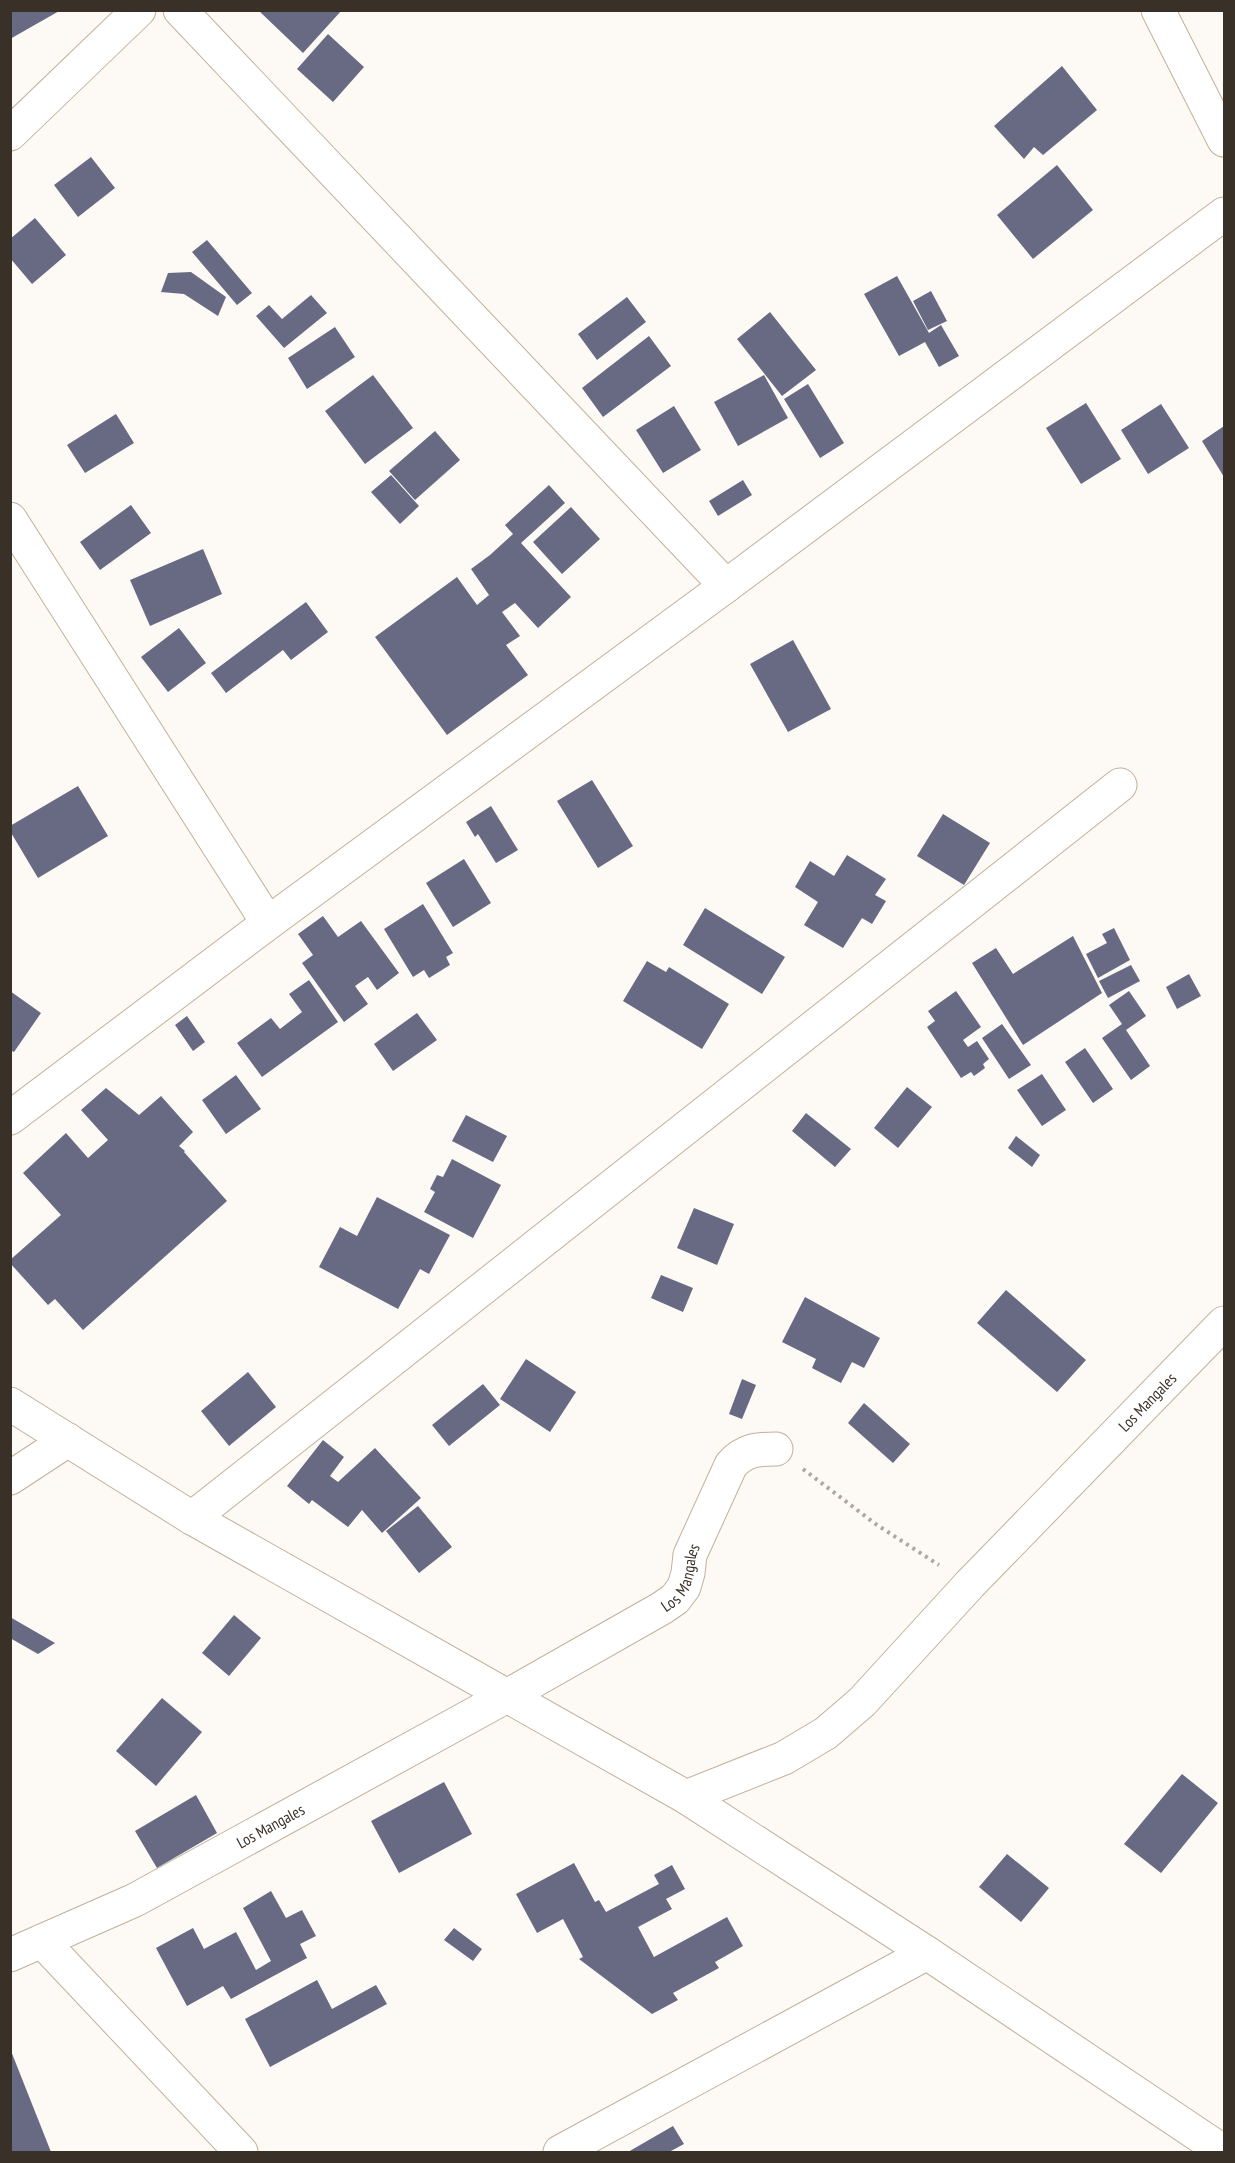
<svg xmlns="http://www.w3.org/2000/svg" width="1235" height="2163" font-family="'PT Sans Narrow',sans-serif">
  <style>
    .building { fill: #686a84 }
    .lines { fill: none; stroke-linecap: round; stroke-linejoin: round }
    .street-casing { stroke: #c4b09a; stroke-width: 35 }
    .path { stroke: #ada8a1; stroke-width: 4; stroke-dasharray: 3 4.5; stroke-linecap: butt }
    .street { stroke: #fff; stroke-width: 33 }
    .labels { text-anchor: middle; stroke-width: 6; stroke-linejoin: round; paint-order: stroke }
    .street-label { font-size: 16px; fill: #393128; stroke: #fff }
  </style>
  <rect width="100%" height="100%" fill="#fdf9f4"/>
  <!-- building -->
  <path class="building" d="M10 10H61L10 39Z
    M258 10H342L303 53Z
    M328 34 364 67 333 102 297 69Z
    M1062 66 1097 110 1043 155 1034 147 1024 159 994 126Z
    M91 157 115 188 78 217 54 185Z
    M1057 165 1093 210 1033 259 997 215Z
    M35 218 66 255 32 284 10 258V239Z
    M207 240 252 293 237 305 192 252Z
    M191 272 226 297 218 316 184 294 161 292 168 273Z
    M897 276 929 333 941 325 959 356 939 367 925 342 899 356 864 294Z
    M931 291 947 321 928 330 913 301Z
    M311 295 327 313 284 348 256 316 269 305 282 319Z
    M627 297 646 322 597 360 578 334Z
    M770 312 816 370 782 396 737 339Z
    M335 327 355 357 307 389 288 358Z
    M649 336 671 366 603 417 582 388Z
    M373 375 413 428 365 464 325 411Z
    M764 375 788 418 738 446 714 402Z
    M808 384 844 443 820 458 784 399Z
    M1086 403 1121 459 1081 484 1046 428Z
    M1161 404 1189 448 1148 474 1121 430Z
    M674 406 701 450 663 473 636 430Z
    M116 414 134 443 85 473 67 445Z
    M1224 426V477L1202 441Z
    M435 431 460 460 415 500 389 471Z
    M391 475 419 506 400 524 371 492Z
    M743 480 752 495 718 516 709 501Z
    M549 485 565 503 521 543 571 597 538 628 515 603 502 612 520 636 506 645 528 675 447 735 375 637 457 577 477 605 489 595 471 569 490 555 513 534 505 525Z
    M131 505 151 533 100 570 80 542Z
    M571 507 600 539 562 574 533 542Z
    M203 549 222 594 150 626 130 580Z
    M306 602 328 632 291 660 283 650 226 693 211 673Z
    M179 628 206 663 168 692 141 657Z
    M793 640 831 709 788 732 750 664Z
    M592 780 633 846 598 868 557 801Z
    M78 786 108 836 38 878 10 831V826Z
    M491 806 518 850 496 863 478 834 475 837 466 822Z
    M943 814 990 843 964 885 917 856Z
    M847 855 886 879 875 895 886 901 872 924 862 918 843 948 804 925 818 902 795 887 810 861 834 876Z
    M464 859 491 903 453 927 426 883Z
    M423 904 453 953 446 957 450 965 429 978 424 970 413 977 384 929Z
    M705 908 785 957 762 994 683 945Z
    M323 916 338 937 361 921 399 973 377 990 368 977 355 986 368 1004 344 1022 302 963 313 955 298 934Z
    M1114 928 1130 960 1098 978 1086 954 1107 943 1102 934Z
    M1073 936 1102 993 1023 1045 972 963 996 948 1013 974Z
    M647 961 666 972 669 967 729 1004 702 1049 623 1001Z
    M1131 965 1140 981 1108 998 1099 981Z
    M1189 974 1201 996 1177 1009 1166 987Z
    M309 980 338 1022 262 1077 237 1043 271 1018 280 1029 302 1012 289 994Z
    M10 991 41 1013 14 1052 10 1050Z
    M956 991 981 1027 963 1040 968 1047 977 1041 989 1059 983 1064 985 1068 974 1076 971 1072 961 1078 927 1027 935 1021 928 1011Z
    M1129 991 1146 1016 1126 1030 1150 1066 1131 1080 1102 1038 1122 1024 1109 1005Z
    M417 1013 437 1040 393 1071 374 1044Z
    M187 1016 205 1042 193 1051 175 1025Z
    M1002 1024 1031 1065 1009 1079 982 1038Z
    M1085 1048 1113 1089 1093 1103 1065 1062Z
    M1042 1074 1066 1110 1042 1126 1017 1090Z
    M236 1075 261 1109 226 1134 202 1100Z
    M907 1087 932 1107 898 1148 874 1128Z
    M106 1088 139 1115 161 1096 193 1132 179 1146 185 1151 184 1152 227 1201 83 1330 55 1299 48 1305 10 1263V1260L61 1215 23 1173 66 1133 88 1158 108 1140 81 1110Z
    M806 1113 851 1149 835 1167 792 1131Z
    M466 1115 507 1136 493 1162 452 1141Z
    M1016 1136 1040 1155 1032 1167 1008 1148Z
    M452 1159 501 1185 473 1238 424 1212 435 1192 430 1189 437 1175 443 1177Z
    M377 1197 450 1235 429 1274 420 1269 398 1309 319 1267 340 1227 357 1236Z
    M694 1208 734 1224 717 1265 677 1248Z
    M661 1275 693 1288 683 1312 651 1298Z
    M1006 1290 1086 1360 1057 1392 977 1323Z
    M805 1297 880 1338 864 1368 852 1362 841 1383 812 1368 816 1359 782 1342Z
    M526 1359 576 1392 550 1432 500 1399Z
    M248 1372 276 1407 229 1446 201 1411Z
    M742 1379 756 1385 742 1419 729 1414Z
    M483 1384 500 1405 449 1446 432 1425Z
    M864 1403 910 1444 893 1463 848 1423Z
    M323 1440 344 1457 330 1476 338 1482 375 1448 421 1498 382 1533 362 1510 348 1527 312 1500 309 1504 287 1486Z
    M418 1506 452 1547 419 1573 386 1531Z
    M234 1615 261 1638 229 1676 202 1653Z
    M10 1617 55 1643 38 1654 10 1638Z
    M162 1698 202 1732 156 1786 116 1751Z
    M1182 1774 1218 1803 1161 1873 1124 1844Z
    M444 1782 472 1834 399 1873 371 1821Z
    M196 1795 217 1833 157 1868 135 1831Z
    M1007 1854 1049 1888 1021 1922 979 1887Z
    M574 1863 595 1902 599 1900 606 1912 659 1884 654 1875 672 1865 685 1889 666 1899 672 1909 638 1927 654 1957 727 1917 743 1946 715 1962 719 1968 673 1993 678 2000 652 2014 579 1959 583 1957 563 1919 537 1933 516 1894Z
    M271 1891 286 1918 302 1910 316 1936 300 1944 307 1958 231 1999 223 1986 187 2006 156 1948 193 1928 204 1949 236 1932 256 1970 271 1961 243 1908Z
    M454 1928 482 1949 473 1961 444 1940Z
    M317 1980 332 2009 376 1985 387 2004 270 2067 245 2019Z
    M11 2051 51 2152H10Z
    M673 2126 684 2144 669 2152H628Z"/>
  <g class="lines">
    <defs>
      <g id="street">
        <path d="M180 10 726 586"/>
        <path d="M1158 10 1224 140"/>
        <path d="M10 134 139 10"/>
        <path d="M10 519 268 923"/>
        <path d="M10 1118 268 923 726 586 1224 214"/>
        <path d="M10 1404 192 1518 686 1797 927 1953 1224 2152"/>
        <path d="M10 1478 68 1440"/>
        <path d="M192 1518 1120 785"/>
        <path id="s1" d="M686 1797 784 1758 826 1733 862 1702 970 1584 1224 1323"/>
        <path d="M42 1941 241 2152"/>
        <path id="s2" d="M10 1955 135 1900 507 1696 662 1608 675 1599 684 1587 688 1573 690 1555 731 1465C744 1450 757 1449 776 1449"/>
        <path d="M560 2152 927 1953"/>
      </g>
    </defs>
    <!-- street casing -->
    <use href="#street" class="street-casing"/>
    <!-- path -->
    <path class="path" d="M803 1469 877 1525 939 1565"/>
    <!-- street -->
    <use href="#street" class="street"/>
  </g>
  <g class="labels">
    <!-- street labels -->
    <g class="street-label">
      <text dy="6" stroke="none"><textPath href="#s1" startOffset="616">Los Mangales</textPath></text>
      <text dy="6" stroke="none"><textPath href="#s2" startOffset="777">Los Mangales</textPath></text>
      <text dy="6" stroke="none"><textPath href="#s2" startOffset="291">Los Mangales</textPath></text>
    </g>
  </g>
  <!-- border -->
  <rect width="1235" height="2163" fill="none" stroke="#393128" stroke-width="24"/>
</svg>
